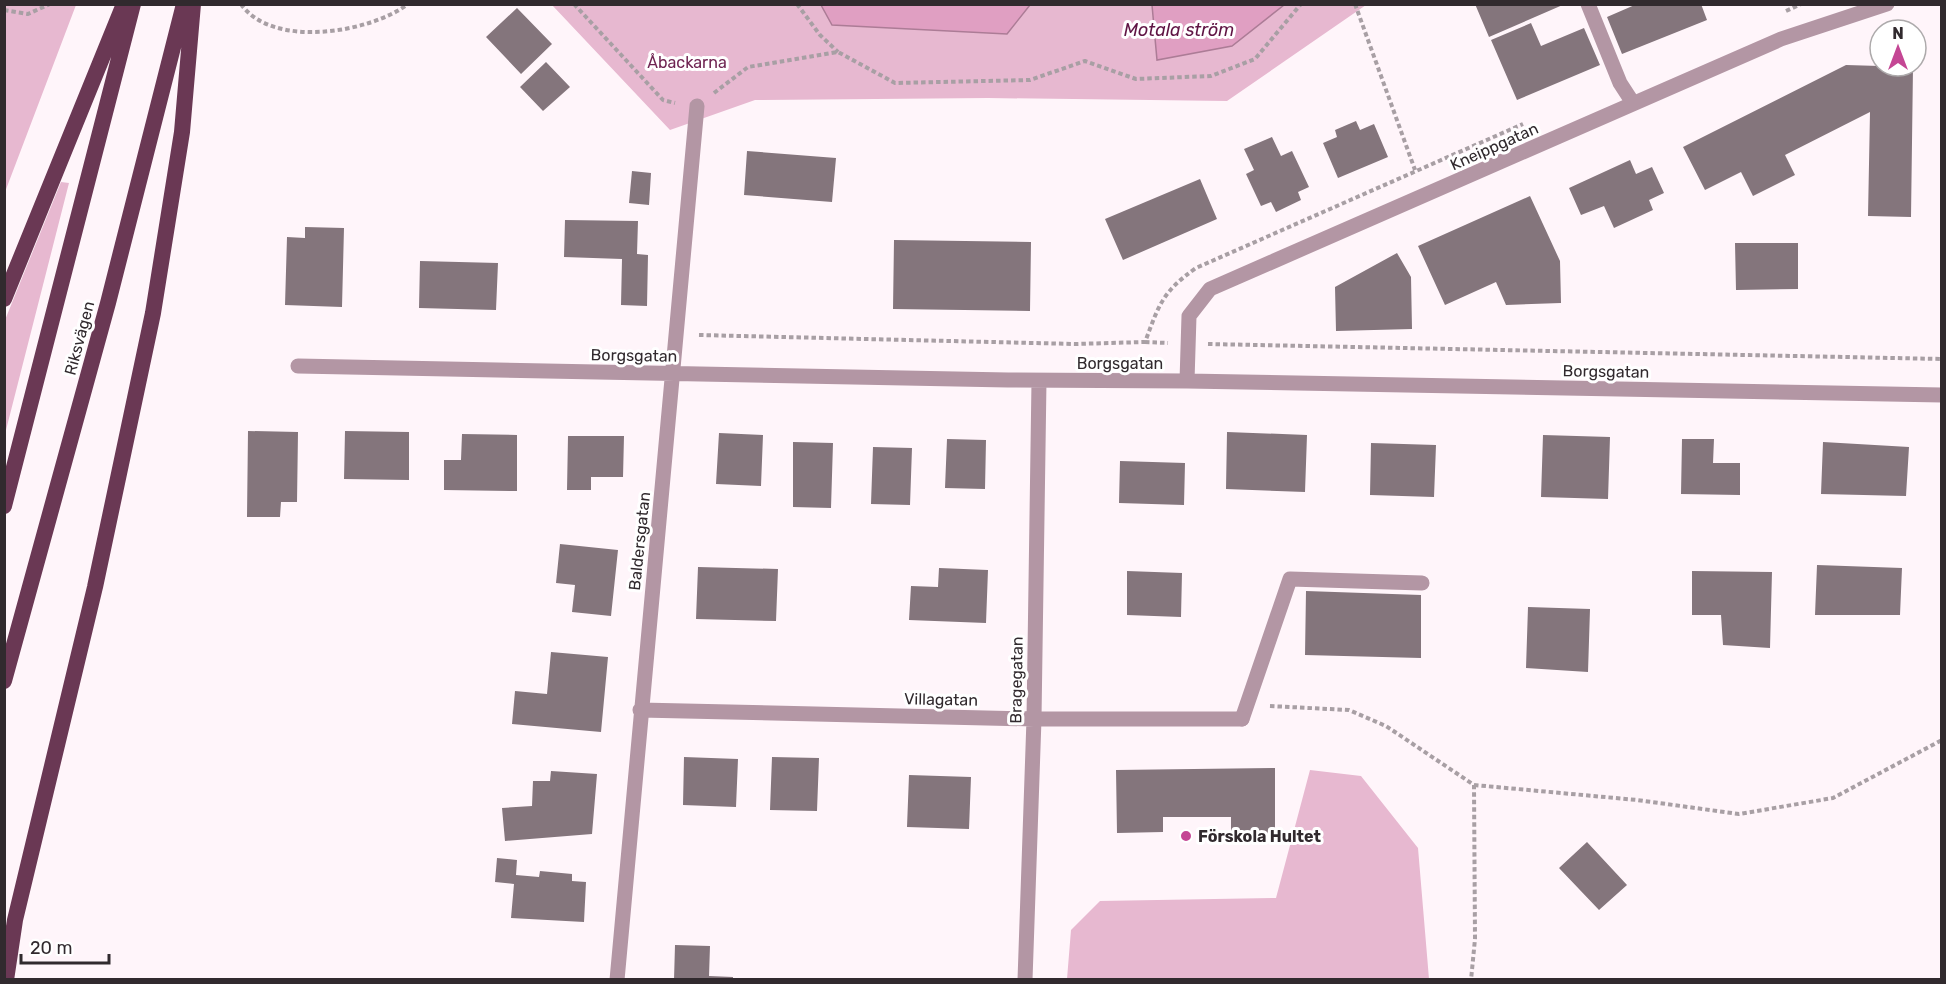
<svg xmlns="http://www.w3.org/2000/svg" width="1946" height="984" font-family="Rubik,sans-serif">
  <style>
    .green { fill: #e7b8d0 }
    .water { fill: #e09fc2; stroke: #ac7c96; stroke-width: 1.5 }
    .building { fill: #84757c }
    .lines { fill: none; stroke-linecap: round; stroke-linejoin: round }
    .path { stroke: #a89fa4; stroke-width: 4; stroke-dasharray: 4.5 3; stroke-linecap: butt }
    .service { stroke: #b396a4; stroke-width: 15 }
    .minor { stroke: #b396a4; stroke-width: 15 }
    .trunk { stroke: #6a3854; stroke-width: 16 }
    .poi-dot { fill: #c44694; stroke: #fff; stroke-width: 2 }
    .labels { text-anchor: middle; stroke-width: 6; stroke-linejoin: round; paint-order: stroke }
    .park-label { font-size: 16px; fill: #6f2452; stroke: #fff }
    .street-label { font-size: 16px; fill: #312a2e; stroke: #fff }
    .poi-label { font-size: 16px; font-weight: bold; fill: #312a2e; stroke: #fff; text-anchor: start }
    .water-label { font-size: 18px; font-style: italic; fill: #5f1444; stroke: #fff }
  </style>
  <rect width="100%" height="100%" fill="#fff5fa"/>
  <!-- green -->
  <path class="green" d="M5 4 76 5 5 192 4 5Z
    M552 5H1366L1227 101 988 98 755 100 670 130Z
    M61 182 69 183 5 434V320Z
    M1310 770 1361 776 1418 848 1429 979H1067L1071 930 1100 901 1276 898Z"/>
  <!-- water -->
  <path class="water" d="M821 5H1030L1007 34 832 25Z
    M1152 5V4L1284 5 1232 46 1157 60Z"/>
  <!-- building -->
  <path class="building" d="M1475 4H1565L1489 37Z
    M1637 4H1701L1707 20 1622 54 1607 17Z
    M517 8 552 44 521 74 486 37Z
    M1531 23 1541 46 1584 28 1600 65 1517 100 1491 40Z
    M546 62 570 87 543 111 520 87Z
    M1846 65 1913 67 1911 217 1868 216 1870 112 1785 155 1795 175 1753 196 1741 172 1705 190 1683 147Z
    M1356 121 1360 130 1374 124 1388 157 1338 178 1323 143 1337 137 1335 130Z
    M1272 137 1281 156 1292 151 1309 187 1298 192 1301 200 1276 212 1271 202 1261 206 1246 174 1254 170 1244 149Z
    M747 151 836 158 832 202 744 195Z
    M1630 160 1636 174 1652 167 1664 193 1649 200 1653 210 1614 228 1604 206 1581 215 1569 188Z
    M632 171 651 173 649 205 629 203Z
    M1200 179 1217 219 1123 260 1105 219Z
    M1530 196 1560 261 1561 303 1506 305 1496 282 1445 305 1418 246Z
    M565 220 638 221 637 254 648 255 647 306 621 305 622 259 564 257Z
    M305 227 344 228 342 307 285 305 287 237 305 238Z
    M894 240 1031 242 1030 311 893 309Z
    M1735 243H1798V289L1736 290Z
    M1397 253 1411 277 1412 329 1336 331 1335 287Z
    M420 261 498 263 496 310 419 308Z
    M248 431 298 432 297 502H281L280 517H247Z
    M345 431 409 432V480L344 479Z
    M1227 432 1307 435 1305 492 1226 489Z
    M719 433 763 435 761 486 716 484Z
    M462 434 517 435V491L444 490V460H461Z
    M1543 435 1610 437 1608 499 1541 497Z
    M568 436H624L623 477H591V490H567Z
    M947 439 986 440 985 489 945 488Z
    M1682 439H1714L1713 463H1740V495L1681 494Z
    M793 442 833 443 831 508 793 507Z
    M1823 442 1909 447 1906 496 1821 494Z
    M1371 443 1436 445 1434 497 1370 495Z
    M873 447 912 448 910 505 871 504Z
    M1120 461 1185 463 1184 505 1119 503Z
    M560 544 618 550 611 616 572 612 575 585 556 583Z
    M1817 565 1902 568 1900 615H1815Z
    M698 567 778 569 776 621 696 619Z
    M939 568 988 570 986 623 909 620 911 586 938 587Z
    M1127 571 1182 573 1181 617 1127 615Z
    M1692 571 1772 572 1770 648 1723 645 1721 615H1692Z
    M1306 591 1421 595V658L1305 655Z
    M1528 607 1590 609 1588 672 1526 668Z
    M551 652 608 657 601 732 512 724 515 691 547 694Z
    M684 757 738 759 736 807 683 805Z
    M772 757 819 758 817 811 770 810Z
    M1275 768V835L1231 836V817H1163V832L1117 833 1116 770Z
    M551 771 597 774 592 834 505 841 502 808 532 806 533 781H550Z
    M909 775 971 777 969 829 907 827Z
    M1587 842 1627 885 1599 910 1559 868Z
    M497 858 517 860 516 875 539 877 540 871 572 874V881L586 882 584 922 511 918 514 884 495 882Z
    M675 945 710 946 709 976 733 977V980H674Z"/>
  <g class="lines">
    <!-- path -->
    <path class="path" d="M241 4C272 49 370 33 408 4
      M574 4 663 100 675 103
      M797 4 820 35 838 52
      M1355 4 1415 170
      M4 10 28 14 50 4
      M1786 11 1801 4
      M714 93 748 67 838 52 895 83 1030 80 1085 61 1136 79 1211 76 1255 59 1301 4
      M699 335 1075 344 1145 342C1159 305 1162 292 1196 268L1523 124
      M1145 342 1168 343
      M1208 344 1942 359
      M1270 706 1349 710 1386 726 1474 785 1475 939 1471 980
      M1474 785 1637 800 1739 814 1833 798 1942 740"/>
    <!-- service -->
    <path class="service" d="M1588 4 1620 83 1633 103
      M1242 719 1290 579 1422 583"/>
    <!-- minor -->
    <path class="minor" d="M298 366 1008 380 1187 381 1942 395
      M1187 381 1189 316 1210 289 1781 39 1887 4
      M640 710 1034 719H1242
      M617 980 697 106
      M1025 980 1034 719 1039 381"/>
    <!-- trunk -->
    <path class="trunk" d="M4 299 124 4
      M4 506 133 4
      M4 681 108 303 184 4
      M6 980 15 920 95 587 153 313 182 132 193 4"/>
  </g>
  <!-- markers -->
  <circle class="poi-dot" cx="1186" cy="836" r="6"/>
  <g class="labels">
    <!-- park labels -->
    <g class="park-label">
      <text x="687" y="68">Åbackarna</text>
    </g>
    <!-- street labels -->
    <g class="street-label">
      <text transform="translate(1494 146) rotate(-24)" y="6">Kneippgatan</text>
      <text transform="translate(79 338) rotate(-75)" y="6">Riksvägen</text>
      <text transform="translate(634 355) rotate(1)" y="6">Borgsgatan</text>
      <text x="1120" y="369">Borgsgatan</text>
      <text transform="translate(1606 371) rotate(1)" y="6">Borgsgatan</text>
      <text transform="translate(639 541) rotate(-84)" y="6">Baldersgatan</text>
      <text transform="translate(1016 680) rotate(-89)" y="6">Bragegatan</text>
      <text transform="translate(941 699) rotate(1)" y="6">Villagatan</text>
    </g>
    <!-- poi labels -->
    <g class="poi-label">
      <text x="1198" y="842">Förskola Hultet</text>
    </g>
    <!-- water labels -->
    <g class="water-label">
      <text x="1179" y="36">Motala ström</text>
    </g>
  </g>
  <!-- border -->
  <rect width="1946" height="984" fill="none" stroke="#312a2e" stroke-width="12"/>
  <!-- north arrow -->
  <g transform="translate(1898 48)"><circle r="28" fill="#ffffff" stroke="#adaaab" stroke-width="1.5"/>
  <path d="M0-4.5L10 22L0 15L-10 22Z" fill="#c44694"/>
  <text y="-9" font-size="16" font-weight="bold" text-anchor="middle" fill="#312a2e">N</text>
  </g>
  <!-- scale -->
  <path d="M21 954v9h88v-9" fill="none" stroke="#312a2e" stroke-width="3"/>
  <text x="30" y="954" font-size="18" fill="#312a2e" stroke="#ffffff" stroke-width="4.5" paint-order="stroke">20 m</text>
</svg>
